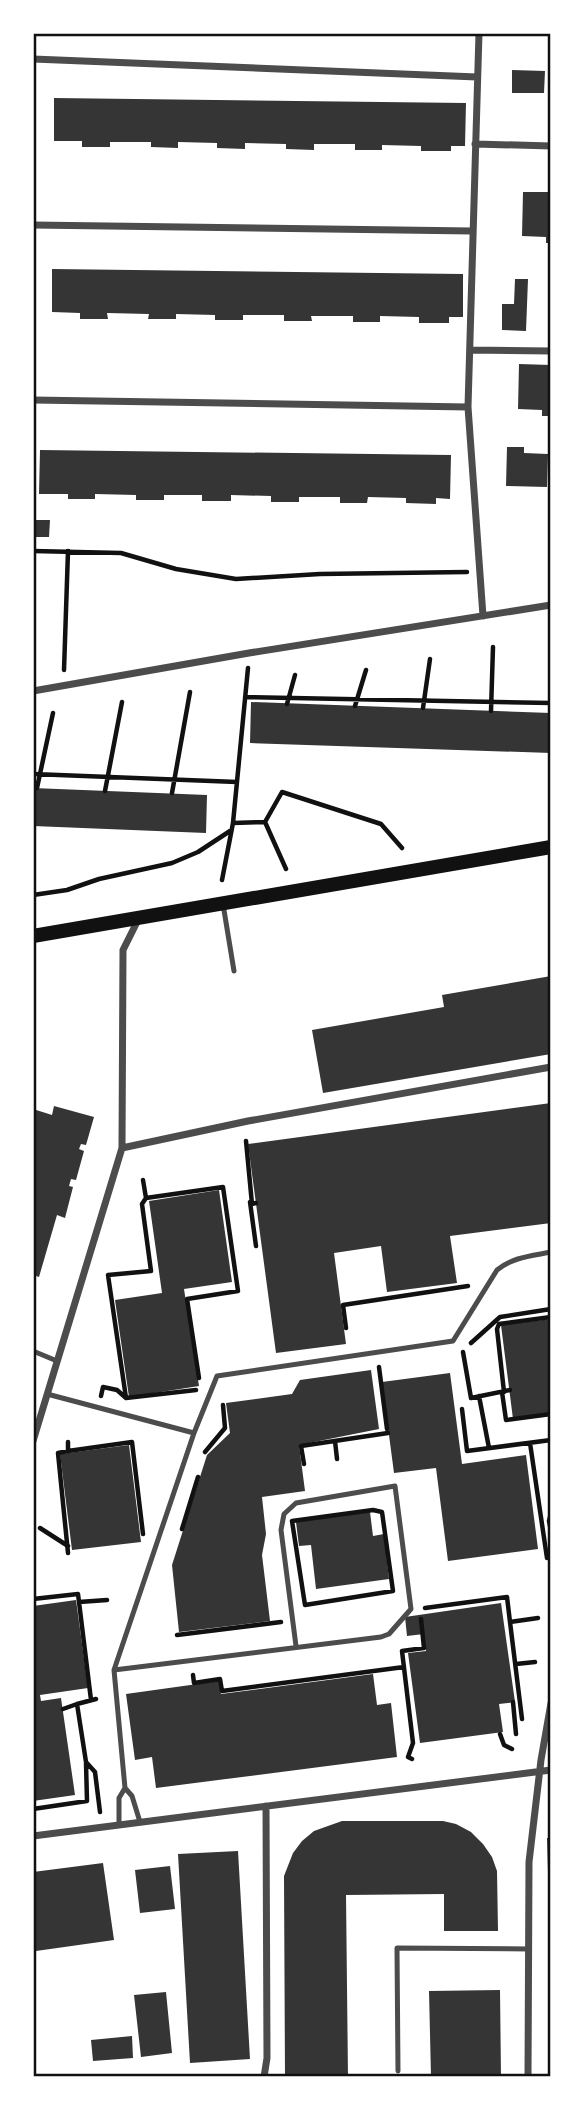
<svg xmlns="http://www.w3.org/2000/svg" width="584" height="2110" font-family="'Exo 2',sans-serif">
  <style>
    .building { fill: #353535 }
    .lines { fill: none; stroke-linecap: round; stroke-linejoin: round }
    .path { stroke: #111; stroke-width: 4.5 }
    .service { stroke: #4c4c4c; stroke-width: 5 }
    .minor { stroke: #4c4c4c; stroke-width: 7 }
    .secondary { stroke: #111; stroke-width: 14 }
    .neatline { fill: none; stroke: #111; stroke-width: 2.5 }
  </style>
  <rect width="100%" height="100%" fill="#fff"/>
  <!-- building -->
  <path class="building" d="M512 70 545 71 544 93H512Z
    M54 98 466 103 465 146H451V151H421V146L382 145V150H355V144H314V150L286 149V144L245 143V149L217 148V143L178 142V148L151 147V142H110V147H82V141H54Z
    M523 192H551V243H546V237L522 236Z
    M52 269 463 274V317H449V323H419V317L380 316V322H353V316H311L312 321H284V315H243V320H215V315L176 314V319H148L149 314 107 313 108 319H80V313L52 312Z
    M515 279H528L526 331 502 330V304H514Z
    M519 364 551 365V416H542V410L518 409Z
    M507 447H524V453L548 454 547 487 506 486Z
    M40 450 451 455 450 499 436 498V504L406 503V498L368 497 367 503H340V497H299V502H271V496L231 495V501H202V495H164V500H136V495L95 494V499H68V494H39Z
    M33 520H50L49 537H33Z
    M251 702 551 713V753L250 743Z
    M33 788 207 795 206 833 33 826Z
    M551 976V1054L323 1093 312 1030 444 1007 442 995Z
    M551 1103V1223L450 1236 457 1283 387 1292 381 1246 334 1253 346 1344 276 1353 248 1144Z
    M54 1106 94 1117 86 1145 81 1144 79 1149 84 1151 76 1180 71 1179 69 1186 73 1187 65 1218 57 1215 39 1277 33 1275V1109L52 1115Z
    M219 1190 232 1282 184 1289 199 1386 129 1397 115 1300 162 1293 149 1201Z
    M551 1319V1414L513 1419 501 1325Z
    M371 1370 379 1429 299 1445 305 1491 262 1497 266 1534 262 1555 270 1621 179 1632 172 1565 207 1455 230 1433 226 1403 292 1394 300 1380Z
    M450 1373 462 1464 526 1455 538 1549 448 1561 436 1468 394 1473 382 1382Z
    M129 1445 141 1542 72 1550 60 1454Z
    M370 1512 373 1536 384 1534 389 1579 316 1589 311 1545 299 1546 296 1522Z
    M76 1600 88 1688 40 1695 41 1701 61 1698 75 1795 33 1801V1606Z
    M501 1603 515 1702 499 1704 503 1732 420 1743 408 1653 426 1651 424 1634 407 1636 405 1617Z
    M373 1674 377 1705 391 1703 397 1757 156 1788 152 1757 135 1760 126 1694 219 1681 221 1694Z
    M342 1821H443L456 1824 471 1832 483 1844 492 1857 497 1871 498 1931H444V1894L346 1895 348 2077H285L284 1876 293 1853 302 1841 314 1831Z
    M547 1838H551V1872H548Z
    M238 1851 250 2059 190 2063 178 1854Z
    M103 1863 114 1940 36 1951 33 1933V1872Z
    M170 1866 175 1909 140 1913 135 1870Z
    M500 1990 501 2077H431L429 1991Z
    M166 1992 172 2053 141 2057 134 1995Z
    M132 2036 133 2058 93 2061 91 2040Z"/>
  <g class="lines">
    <!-- path -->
    <path class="path" d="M33 551 121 553 176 569 236 579 320 574 467 572
      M64 670 68 551
      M245 697 551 703
      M287 704 295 675
      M355 706 366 670
      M423 708 430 659
      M491 711 493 647
      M33 774 237 782
      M37 788 53 713
      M105 791 122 702
      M172 793 190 692
      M265 822 282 792 381 824 402 848
      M265 822 286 869
      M233 823 265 822
      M222 880 233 823 248 668
      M33 895 67 890 99 879 172 863 198 852 230 831
      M246 1141 252 1204 256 1203
      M143 1180 146 1198 223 1187 238 1291 187 1299 199 1378
      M250 1202 256 1246
      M346 1328 343 1305 468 1286
      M471 1343 500 1317 551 1309
      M463 1352 471 1398 510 1390
      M379 1367 387 1429
      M502 1392 506 1420 551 1414
      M504 1392 497 1329 499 1324 551 1317
      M101 1396 103 1387 117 1390 126 1398 196 1390
      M479 1396 489 1448
      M126 1398 108 1275 151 1271 142 1204 146 1198
      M462 1409 467 1451 551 1440
      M335 1441 337 1459
      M530 1443 547 1558
      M68 1451V1442
      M205 1452 225 1428 223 1405
      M304 1464 301 1446 388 1433
      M373 1510 382 1512 393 1591 305 1605 292 1521Z
      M551 1513 549 1521 551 1531
      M40 1528 68 1546
      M182 1529 198 1477
      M68 1553 58 1453 68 1451 132 1442 143 1534
      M33 1599 78 1594 79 1602 107 1600
      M79 1602 91 1700
      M425 1608 507 1597 510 1622 538 1618
      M510 1622 522 1719
      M177 1635 281 1622
      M516 1664 535 1662
      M193 1675 194 1683 220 1679 222 1691 404 1667
      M96 1699 77 1704 86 1762 95 1772 100 1812
      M513 1702 516 1734
      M63 1709 77 1704
      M500 1734 504 1745 512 1749
      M412 1759 408 1757 413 1743 402 1651 424 1648 421 1619
      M33 1809 87 1801 86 1763"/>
    <!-- service -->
    <path class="service" d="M223 904 234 971
      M33 1351 57 1361
      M47 1394 194 1433
      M114 1670 381 1637 389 1634 411 1609 395 1486 296 1503 284 1514 281 1530 296 1646
      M140 1822 132 1796 125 1788 114 1670 194 1433 217 1376 453 1341 497 1270C513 1257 531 1256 551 1252
      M119 1825V1798L125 1788
      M398 2071 397 1948 529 1949"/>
    <!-- minor -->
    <path class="minor" d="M479 33 468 407 483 616
      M33 59 477 77
      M475 144 551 146
      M33 225 472 231
      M470 350 551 351
      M33 400 468 407
      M33 691 249 653 551 605
      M122 1148 248 1121 551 1067
      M33 1441 122 1148 123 950 139 918
      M33 1836 551 1770
      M264 2077 267 2058 266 1806
      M528 2077 529 1862 541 1760 551 1703"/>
    <!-- secondary -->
    <path class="secondary" d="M33 936 551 847"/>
  </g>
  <!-- border -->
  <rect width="584" height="2110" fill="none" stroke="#ffffff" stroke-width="70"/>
  <rect x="35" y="35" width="514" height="2040" class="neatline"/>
</svg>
